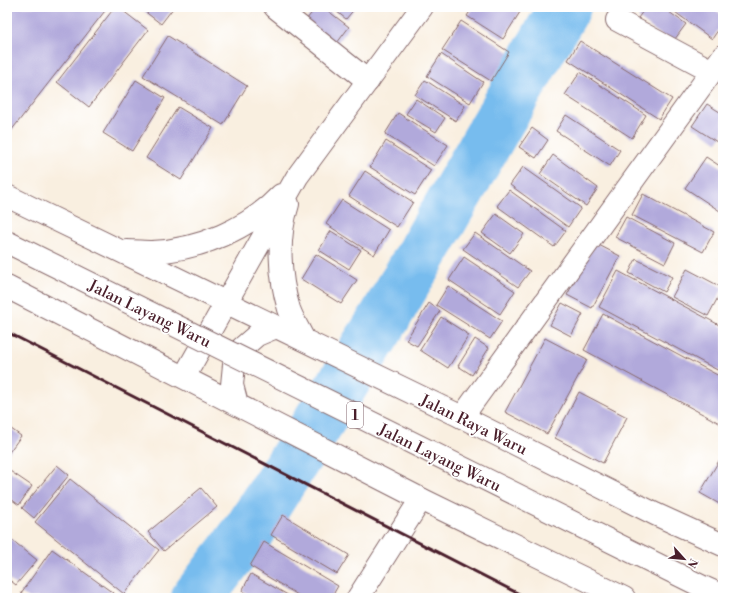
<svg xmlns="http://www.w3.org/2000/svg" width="730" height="605" font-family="'Libre Bodoni',serif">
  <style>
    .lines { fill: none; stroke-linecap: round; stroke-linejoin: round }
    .river { stroke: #77bcee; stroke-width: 52 }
    .building { fill: #b1a9db }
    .minor-casing { stroke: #87686a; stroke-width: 24 }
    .trunk-casing { stroke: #87686a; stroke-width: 24 }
    .minor { stroke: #fff; stroke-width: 22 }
    .trunk { stroke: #fff; stroke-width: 22 }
    .rail { stroke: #4a1f2b; stroke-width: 3 }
    .trunk-bridge-casing { stroke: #87686a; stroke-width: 24; stroke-linecap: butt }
    .trunk-bridge { stroke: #fff; stroke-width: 22 }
    .labels { text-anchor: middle; stroke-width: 3.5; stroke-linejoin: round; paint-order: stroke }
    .shield { fill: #fff; stroke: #80626b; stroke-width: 1 }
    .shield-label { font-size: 15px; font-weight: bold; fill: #4a1f2b }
    .street-label { font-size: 16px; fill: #4a1f2b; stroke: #fff }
  </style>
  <rect width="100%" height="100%" fill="#fff"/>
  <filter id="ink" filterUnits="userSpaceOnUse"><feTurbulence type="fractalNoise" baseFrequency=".025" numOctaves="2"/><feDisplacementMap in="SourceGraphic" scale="8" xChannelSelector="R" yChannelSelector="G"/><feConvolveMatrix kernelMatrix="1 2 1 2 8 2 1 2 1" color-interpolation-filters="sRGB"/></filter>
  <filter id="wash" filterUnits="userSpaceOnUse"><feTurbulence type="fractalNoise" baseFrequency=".012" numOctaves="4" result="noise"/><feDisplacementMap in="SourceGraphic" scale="16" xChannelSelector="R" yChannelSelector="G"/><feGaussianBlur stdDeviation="0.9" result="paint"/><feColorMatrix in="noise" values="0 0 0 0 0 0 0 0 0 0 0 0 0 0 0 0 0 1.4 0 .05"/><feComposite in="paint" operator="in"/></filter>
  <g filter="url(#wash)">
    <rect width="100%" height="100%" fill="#f9efe0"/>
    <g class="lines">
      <!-- river -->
      <path class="river" d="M197 598 250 529 384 319 565 7"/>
    </g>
    <g id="blocks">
      <!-- building -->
      <path class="building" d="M7 7H108L7 136Z
        M115 7H118L148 30 89 107 57 82Z
        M139 7H174L161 24Z
        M316 7H323L349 27 334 47 304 23Z
        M331 7H356L346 19Z
        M473 7H512L520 12 503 39 467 16Z
        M646 7H662L686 24 672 43 638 18Z
        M668 7H711L723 15V23L712 39Z
        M461 21 509 52 491 81 442 50Z
        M168 36 247 86 223 125 143 76Z
        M580 41 672 99 659 119 568 60Z
        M441 54 483 82 470 103 427 76Z
        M580 72 646 115 632 138 565 95Z
        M136 80 165 98 132 151 103 133Z
        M425 80 465 106 456 121 415 95Z
        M416 99 445 118 436 132 406 114Z
        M707 104 723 114V134L717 142 692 126Z
        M178 107 213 128 181 180 146 158Z
        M398 113 448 145 434 166 385 134Z
        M566 115 620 150 610 166 556 131Z
        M532 128 548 140 536 158 519 147Z
        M386 141 431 170 415 195 370 167Z
        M553 155 598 188 586 206 540 174Z
        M706 157 723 168V213L685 188Z
        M523 167 581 208 568 227 510 185Z
        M365 171 413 202 397 227 349 196Z
        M509 190 566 231 554 247 497 206Z
        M643 194 714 232 703 252 632 215Z
        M342 200 389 230 374 255 326 224Z
        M496 214 524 234 510 253 482 233Z
        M626 217 675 243 665 263 615 237Z
        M331 231 361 250 349 269 319 250Z
        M475 233 530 271 518 287 463 249Z
        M595 243 620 256 592 308 567 295Z
        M316 254 357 280 341 304 301 279Z
        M464 257 515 291 500 314 449 280Z
        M636 259 672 277 664 292 629 273Z
        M687 269 723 288 708 316 672 297Z
        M618 271 723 327V373L599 307Z
        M448 286 502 321 490 339 436 305Z
        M429 303 440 311 417 346 406 340Z
        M562 303 583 314 571 336 550 325Z
        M603 314 723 378V425L584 350Z
        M441 317 469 335 448 368 420 350Z
        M545 338 587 360 547 434 505 412Z
        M475 339 489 348 472 375 458 366Z
        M579 392 627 417 603 463 555 438Z
        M7 426 21 436 7 455Z
        M720 459 723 461V506L700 493Z
        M57 465 69 475 34 518 22 508Z
        M7 469 32 486 19 505 7 496Z
        M70 479 159 550 124 594 35 522Z
        M201 488 217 507 164 551 148 532Z
        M283 515 349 555 337 574 271 535Z
        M7 536 37 560 16 585 7 578Z
        M264 542 338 586 331 598H303L250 566Z
        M52 549 120 598H29L21 593Z
        M251 574 293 598H253L242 591Z"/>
    </g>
  </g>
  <g filter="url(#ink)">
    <use href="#blocks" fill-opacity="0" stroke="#87686a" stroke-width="1"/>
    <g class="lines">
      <defs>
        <path id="minor" d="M275 7 368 81
          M617 20 712 71
          M462 417 723 56
          M358 598 421 499"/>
        <path id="trunk" d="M7 196 462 417 655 514 723 545
          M288 204C277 238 279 276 289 309 293 320 299 330 304 340
          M127 251C135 251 144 252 152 252 198 250 249 229 281 195
          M7 287 421 499 624 598
          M184 377 297 177 422 7
          M237 404 232 385 234 365 242 348 257 335 276 327
          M703 587 723 596"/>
      </defs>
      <!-- minor casing -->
      <use href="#minor" class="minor-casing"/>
      <!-- trunk casing -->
      <use href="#trunk" class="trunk-casing"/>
      <!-- minor -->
      <use href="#minor" class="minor"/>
      <!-- trunk -->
      <use href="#trunk" class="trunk"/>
      <!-- rail -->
      <path class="rail" d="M7 332 527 598"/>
      <defs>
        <path id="trunk-bridge" d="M7 242 703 587"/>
      </defs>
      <!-- trunk-bridge casing -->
      <use href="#trunk-bridge" class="trunk-bridge-casing"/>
      <!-- trunk-bridge -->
      <use href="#trunk-bridge" class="trunk-bridge"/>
    </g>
  </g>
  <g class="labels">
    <!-- shield labels -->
    <rect class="shield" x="347" y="402" width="16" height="26" rx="3"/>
    <g class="shield-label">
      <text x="355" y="420">1</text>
    </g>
    <!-- street labels -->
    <g class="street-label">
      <text transform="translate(150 313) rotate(26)" y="6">Jalan Layang Waru</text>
      <text transform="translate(474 424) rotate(26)" y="6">Jalan Raya Waru</text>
      <text transform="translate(440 457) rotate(26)" y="6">Jalan Layang Waru</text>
    </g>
  </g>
  <!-- margin -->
  <rect width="730" height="605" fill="none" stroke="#fff" stroke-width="24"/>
  <!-- north arrow -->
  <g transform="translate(684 559) rotate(117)" stroke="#ffffff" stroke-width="3" paint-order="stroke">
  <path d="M0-3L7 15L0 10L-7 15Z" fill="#4a1f2b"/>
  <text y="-6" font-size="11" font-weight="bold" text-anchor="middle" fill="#4a1f2b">N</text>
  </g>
</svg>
